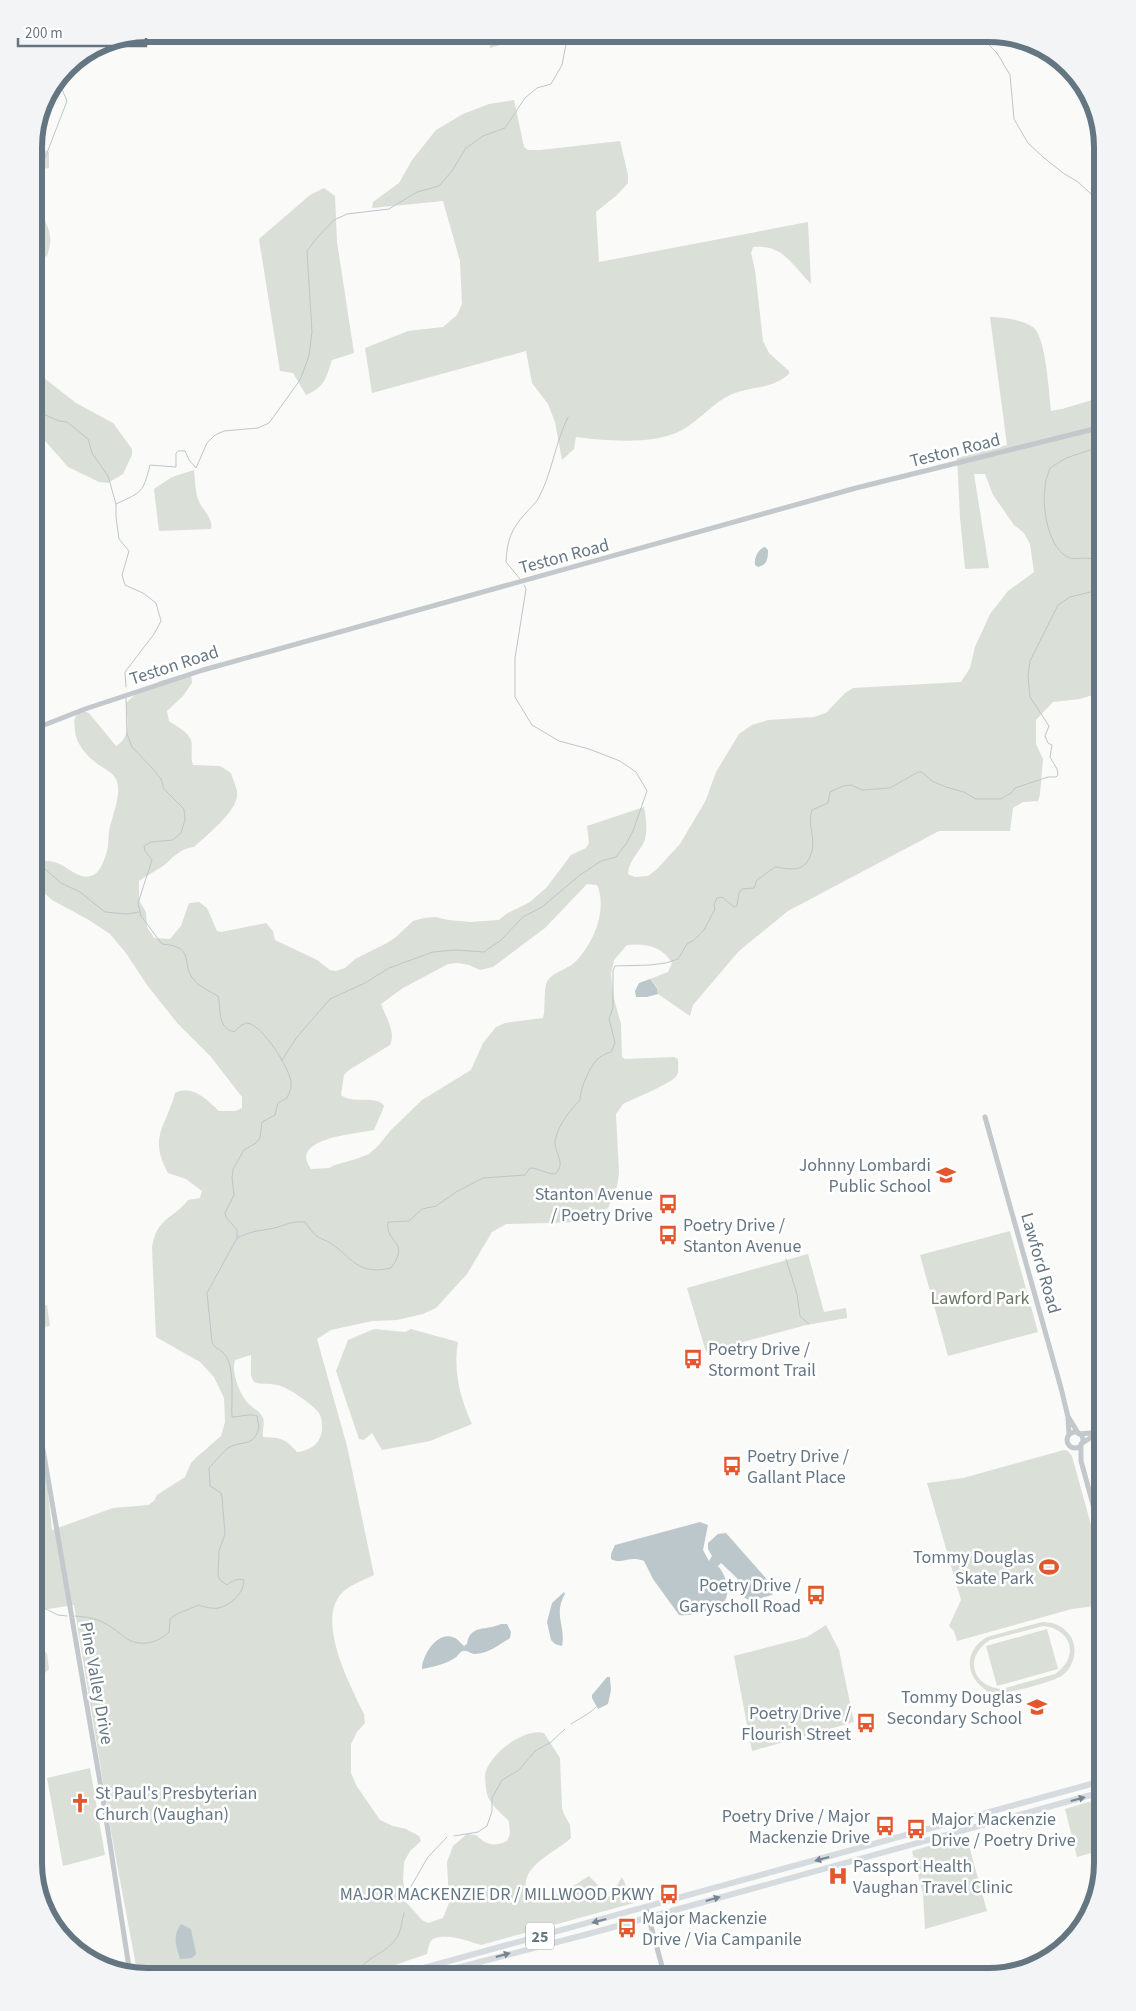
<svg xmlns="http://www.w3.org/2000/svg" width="1136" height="2011" font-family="'Source Sans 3',sans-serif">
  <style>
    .green { fill: #dadfd7; fill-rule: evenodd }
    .water { fill: #bbc7cb }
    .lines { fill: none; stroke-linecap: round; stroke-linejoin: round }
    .stream { stroke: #bbc7cb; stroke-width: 1 }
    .minor { stroke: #c3c8cc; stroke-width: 5 }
    .major { stroke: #d6dbdf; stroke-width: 6 }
    .oneway { fill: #768591 }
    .labels { text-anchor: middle; stroke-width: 5; stroke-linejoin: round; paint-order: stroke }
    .shield { fill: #fff; stroke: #939fa8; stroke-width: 1 }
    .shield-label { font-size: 16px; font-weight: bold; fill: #657683 }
    .street-label { font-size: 18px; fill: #657683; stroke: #fff }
    .poi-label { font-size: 18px; fill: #657683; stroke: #fff; text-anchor: end }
    .park-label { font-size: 18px; fill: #687a64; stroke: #fff }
    .rim { fill: none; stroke: #657683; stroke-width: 6 }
  </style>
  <rect width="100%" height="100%" fill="#fafaf8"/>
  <!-- green -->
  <path class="green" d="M488 34H538L490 48Z
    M514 100 524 147 528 150H540L620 141 628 175V183L617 195 596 212 599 262 808 222 811 284C792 265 783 244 753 247L751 253 755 270 763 341 769 353 789 371V374C770 390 753 386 732 394 715 401 699 421 682 430 656 445 605 441 576 437L574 449 562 460 555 422 548 404 532 383 526 351 372 393 365 348 408 331 443 327 457 315 462 304 460 261 443 201 372 208 373 202 399 183 412 160 436 130 463 114 489 104Z
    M34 147H38L49 152V168L37 170 34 174Z
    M34 178C35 186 35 195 37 202 44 223 56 231 47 256L34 261Z
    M324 188 335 196 337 242 354 353 332 360C326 378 325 387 306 395L293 373 280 371 259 239 310 195Z
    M990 317C1002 317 1025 320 1034 328 1046 339 1049 393 1051 411L1062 409 1102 397V692L1080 699 1053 702 1036 720V744L1043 759 1040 794 1038 801 1023 802 1013 808 1010 831H939L788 911 739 951 693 1005 690 1016 658 994 657 987 650 979 668 972 672 963C662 946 646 943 627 945L614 960 611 974 614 999 621 1024 622 1057 625 1059 674 1057 678 1059C678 1064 679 1071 677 1075 674 1083 632 1099 623 1104L616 1114 619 1173 617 1186 608 1208 585 1222 506 1224 492 1232 467 1274 436 1308 423 1314 397 1320 372 1321 331 1330 317 1339 347 1446 374 1575C362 1581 349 1585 341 1594 316 1622 351 1687 364 1714L365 1723 357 1732 351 1744V1773L356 1785 380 1820 393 1826 406 1829 419 1836 421 1841 410 1851 404 1862 403 1880 406 1902 422 1920 428 1923 443 1918 449 1903 447 1862 453 1846 467 1834 476 1835C486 1845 494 1847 507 1841L510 1834 509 1821C501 1813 490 1805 487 1794 486 1788 484 1777 486 1771 493 1752 524 1728 544 1733L560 1758 562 1808 564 1814 570 1825 571 1838C559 1850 529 1862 526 1881 525 1885 527 1892 528 1896 550 1904 571 1887 589 1876L610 1897 622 1877 634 1903 481 1945C468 1941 447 1933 433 1939 429 1941 428 1950 427 1954L366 1975V1977L138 1976 113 1843 74 1605 48 1609 34 1606V1465H45L52 1530 113 1508 148 1505 154 1501 157 1495 185 1477 191 1463 198 1456 221 1436 225 1422 224 1398 214 1377 200 1362 156 1337 152 1248C156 1218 172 1220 188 1200L200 1198 202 1191 186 1179 168 1173C148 1136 166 1128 175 1093 192 1084 207 1100 219 1111H235L242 1108V1097L211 1057 178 1024 147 985 126 953 110 934 89 920 52 900 34 884V862C42 861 49 860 57 863 69 867 81 883 95 874 101 870 105 858 107 851 109 845 108 838 109 832 111 817 123 794 116 779 112 771 102 768 95 762 86 755 76 743 75 731 75 726 73 721 76 716 79 711 83 711 89 713L116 746C132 737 127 718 126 703L139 691 147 689 160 681 188 673 191 674 192 683 183 696 167 711 169 721C176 726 187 731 191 740 193 747 190 756 193 765L220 766 231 773C233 780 238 789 237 796 236 812 206 836 194 847 179 849 174 857 163 866 156 871 147 875 139 881V900L146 912 147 927 154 938 170 939 181 926 189 903 199 902 207 908 217 931 221 932 266 923 273 931 275 940 317 960 330 970 336 971 345 968 355 959 387 943 396 937 413 921 424 918 436 917 448 920 471 922 499 920 506 914 530 902 547 887 571 855 586 848 589 843 587 826 644 807C646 817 648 833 644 842 638 854 629 860 628 874L635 877 648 876 657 869 680 844 706 800 716 772 739 734 752 725 768 720 814 717 826 713 845 693 853 688 961 682 970 668 975 647 990 614 1008 591 1034 572 1030 544 1024 533 1014 525 993 495 985 474H974L989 568 965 569 960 517 957 458 1007 445ZM587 884 597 885C608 910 593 945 574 963 567 969 554 972 548 980 543 987 546 1009 543 1018L505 1023 496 1027 483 1043 471 1070 422 1100 391 1130 378 1146 369 1154 356 1159 335 1165 329 1168 311 1169C288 1138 356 1134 374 1130L383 1109 384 1106C377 1094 353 1105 341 1095L344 1075 349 1070 390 1045C396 1032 386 1017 381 1004L403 988 448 964 458 963 469 965 480 970 493 967 545 928ZM251 1355V1376L254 1382C262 1385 269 1383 277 1385 288 1387 312 1404 319 1413 322 1418 323 1429 321 1435 318 1446 307 1451 297 1452 285 1438 281 1438 263 1437 262 1431 265 1423 263 1418 260 1410 251 1408 246 1401 239 1392 231 1372 235 1360Z
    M34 370 76 403 113 423 132 449V455L123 474 108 483 99 482 68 467 40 435 34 433Z
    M194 470C195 479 195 491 198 499 202 511 213 516 211 529L159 531 154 489 172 477Z
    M1010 1231 1038 1332 948 1356 920 1255Z
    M808 1254 824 1312 846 1308 847 1318 806 1325 706 1352 687 1288Z
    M47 1305 50 1326 34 1328V1308Z
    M374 1329 405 1332 411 1329 458 1342C453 1371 460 1398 472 1424L430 1441 382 1450 372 1433 364 1440 359 1439 336 1371 348 1340Z
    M1064 1450 1068 1451 1072 1456 1102 1565V1605L1072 1609 957 1641 954 1631 949 1626 961 1600 927 1483 963 1478Z
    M1042 1622C1054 1622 1064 1626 1071 1637 1078 1650 1074 1666 1063 1675 1050 1684 1000 1694 982 1699L981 1695 987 1693V1691C965 1677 963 1651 987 1637ZM1043 1626C1072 1629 1080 1657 1055 1674L1002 1689C971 1686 964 1656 990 1640Z
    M826 1625 839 1650 854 1722 752 1751 734 1656 807 1637Z
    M1047 1629 1058 1669 997 1686 986 1646Z
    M34 1639 47 1654 49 1669 42 1676 34 1677Z
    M90 1768 105 1855 63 1866 47 1778Z
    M1102 1798V1850L1077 1857 1065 1809Z
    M966 1835 987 1911 925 1929 923 1894 912 1851Z"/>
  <!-- water -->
  <path class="water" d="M765 547 768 550C768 559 767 565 758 567L755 565C754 558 758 549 765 547Z
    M650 979 657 988 658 994 647 997H636L635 991 639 983Z
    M700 1522 708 1525 703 1550 709 1561 712 1556 708 1549V1543L718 1534 726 1533 771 1584 774 1591 772 1595 751 1601 745 1598 741 1593 737 1578 721 1563 718 1566C726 1575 733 1595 721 1605 716 1608 708 1610 702 1612 695 1614 687 1616 679 1615L653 1579 644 1561C629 1555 622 1565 611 1559V1554L615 1545Z
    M564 1592 565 1594C553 1615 566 1626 562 1646L555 1644 551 1640 547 1622 552 1603Z
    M501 1624H507L511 1632 510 1638C500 1644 488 1654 475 1654 470 1654 466 1648 461 1652 458 1654 457 1657 455 1658 446 1664 433 1667 422 1669 422 1655 438 1629 455 1638 458 1639 461 1644 464 1646L467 1644C470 1624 486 1631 501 1624Z
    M607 1677H610L611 1690 608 1704 598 1709 592 1698V1695Z
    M181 1924 191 1929 196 1954 192 1958 180 1959C176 1946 172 1936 181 1924Z"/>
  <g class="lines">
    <!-- stream -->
    <path class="stream" d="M974 34 981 37 997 53 1010 75 1014 119 1028 143 1043 157 1063 173 1078 182 1102 204
      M34 165 45 158 67 101 58 80
      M34 410 59 421 67 422 88 439 92 453 108 476 116 504V517L119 539 129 551 122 575 125 585 143 593 156 603 161 621 154 634 125 672 126 687
      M116 504C142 492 143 493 150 465L176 467V453L178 451H185L189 460 196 468 207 443 215 435 224 431 258 428 269 423 300 380 309 356 312 332 307 251 316 239 334 220 347 214 389 209 417 192 439 186 452 171 466 148 483 136 505 128 525 98 537 88 551 84 562 65 568 34
      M1102 561 1097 562C1090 555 1079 560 1070 558 1048 550 1042 508 1045 487 1045 481 1048 474 1050 468L1066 458 1099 447 1102 444
      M520 579 506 562C507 541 511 529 525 514 529 509 535 504 538 499 552 474 555 443 568 417
      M37 862 61 883 80 892 105 912 127 914 139 912
      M282 1060 297 1037 330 999 365 983 389 968 433 952 455 950 484 952 501 940 523 917 542 907 580 875 601 861 616 857 626 844 633 831 647 791 636 772 620 761 589 749 559 741 532 725 515 697V658L526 589 524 585
      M237 1238C250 1231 260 1231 274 1228 287 1225 290 1221 305 1222 309 1227 313 1234 318 1237 321 1239 325 1240 329 1242 352 1257 357 1276 391 1268 411 1241 385 1244 388 1222L409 1221 422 1209 436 1206 456 1192 483 1178 525 1175 530 1168C539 1168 546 1174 555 1174 567 1163 554 1153 555 1141 558 1125 570 1110 580 1100 580 1089 590 1064 600 1057 603 1055 607 1053 611 1052L615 1043 609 1019 613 1008V971L615 966 650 965 666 963 678 959 687 944 694 940 704 930 715 909 714 905 717 898 722 897 734 907 737 906 739 893 742 889 754 888 757 880 775 867C789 869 803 873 810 857 818 839 806 825 812 810L828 803 830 792 843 786 851 785 862 790 890 788 918 772H922L932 781 946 787 964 792 976 799H1001L1011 793 1015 788 1048 777H1056L1058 775 1057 769 1050 757 1052 745 1048 743 1045 736 1049 726 1030 697 1028 676 1030 661 1058 605 1070 597 1090 592H1102
      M786 1259 797 1294 800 1316 809 1324
      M34 1603 58 1615 67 1616
      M75 1616C87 1617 96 1618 106 1624 114 1628 121 1635 129 1640 143 1647 159 1642 169 1632L170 1619C177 1612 189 1610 198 1605 205 1607 214 1610 222 1607 233 1603 244 1592 244 1580 237 1578 232 1581 227 1585L220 1580 218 1575 219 1551 225 1534 222 1497 221 1493 210 1486 209 1468C215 1462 224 1449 232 1446 245 1441 254 1446 259 1427L257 1416C250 1413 240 1417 232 1417 231 1400 235 1370 226 1356 222 1350 215 1349 212 1342L207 1293 237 1238V1230L226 1217 225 1213 234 1195 232 1178 233 1169 244 1150 256 1143 260 1138 262 1122 275 1115 278 1103 287 1098C289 1093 292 1088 291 1083 291 1070 261 1022 246 1023 242 1024 237 1029 234 1032 216 1026 222 1011 218 996 211 992 200 987 195 981 179 965 198 947 162 944L141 916 138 903 152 860 145 851 144 846 151 842 173 840 181 833 185 820 184 809 164 789 161 779 153 769 132 747 127 734 126 698
      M571 1724C580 1718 588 1715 596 1707
      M454 1836 478 1832 487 1826 492 1811V1798L502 1780 519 1770 535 1751 551 1742 565 1729
      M406 1895 428 1857 447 1837
      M355 1976C365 1955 387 1955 398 1936 401 1930 402 1920 404 1913"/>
    <!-- minor -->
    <path class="minor" d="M34 729 85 709 203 670 856 488 1102 427
      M985 1117 1061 1388 1068 1417 1069 1435
      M34 1397 104 1805 130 1974
      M1069 1418 1078 1433
      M1067 1440a8 8 0 1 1 16 0a8 8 0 1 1-16 0Z
      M1079 1434 1102 1432
      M1081 1444V1461L1102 1537
      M1081 1444 1096 1434
      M646 1908 665 1977"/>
    <!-- major -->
    <path class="major" d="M391 1977 1102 1781
      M422 1977 592 1933 1102 1792"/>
  </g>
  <!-- one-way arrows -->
  <defs><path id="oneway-solid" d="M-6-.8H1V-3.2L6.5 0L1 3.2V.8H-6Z" transform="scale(1.25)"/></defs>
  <g class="oneway">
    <use href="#oneway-solid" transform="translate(1078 1799) rotate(-15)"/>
    <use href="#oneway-solid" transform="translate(822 1859) rotate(165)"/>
    <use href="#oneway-solid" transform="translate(713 1899) rotate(-16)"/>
    <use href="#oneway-solid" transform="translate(599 1921) rotate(165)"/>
    <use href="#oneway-solid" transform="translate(503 1955) rotate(-15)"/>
  </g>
  <!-- icons -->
  <defs>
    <symbol id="school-bare" viewBox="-9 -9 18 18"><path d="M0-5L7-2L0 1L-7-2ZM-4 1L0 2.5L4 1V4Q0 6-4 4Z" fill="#e4572e" stroke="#fff" stroke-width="2.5" paint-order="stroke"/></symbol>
    <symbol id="bus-bare" viewBox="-9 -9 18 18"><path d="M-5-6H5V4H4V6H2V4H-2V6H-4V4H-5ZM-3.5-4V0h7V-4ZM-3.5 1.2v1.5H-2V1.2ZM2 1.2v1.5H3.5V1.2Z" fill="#e4572e" stroke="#fff" stroke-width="2.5" paint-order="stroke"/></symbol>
    <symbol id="stadium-bare" viewBox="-9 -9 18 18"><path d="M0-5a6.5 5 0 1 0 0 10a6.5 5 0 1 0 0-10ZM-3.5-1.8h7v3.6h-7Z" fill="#e4572e" stroke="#fff" stroke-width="2.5" paint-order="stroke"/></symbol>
    <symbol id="church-bare" viewBox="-9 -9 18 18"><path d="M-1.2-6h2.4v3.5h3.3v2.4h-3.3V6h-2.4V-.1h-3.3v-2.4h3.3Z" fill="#e4572e" stroke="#fff" stroke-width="2.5" paint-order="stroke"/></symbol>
    <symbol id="hospital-bare" viewBox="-9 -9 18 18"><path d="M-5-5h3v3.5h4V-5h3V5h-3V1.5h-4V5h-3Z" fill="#e4572e" stroke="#fff" stroke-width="2.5" paint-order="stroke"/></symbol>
  </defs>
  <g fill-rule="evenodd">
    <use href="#school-bare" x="932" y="1161" width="28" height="28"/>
    <use href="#bus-bare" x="654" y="1190" width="28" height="28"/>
    <use href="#bus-bare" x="654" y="1221" width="28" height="28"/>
    <use href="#bus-bare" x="679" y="1345" width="28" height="28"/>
    <use href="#bus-bare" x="718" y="1452" width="28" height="28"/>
    <use href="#stadium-bare" x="1035" y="1553" width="28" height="28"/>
    <use href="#bus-bare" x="802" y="1581" width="28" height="28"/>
    <use href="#school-bare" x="1023" y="1693" width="28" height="28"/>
    <use href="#bus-bare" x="852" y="1709" width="28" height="28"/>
    <use href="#church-bare" x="66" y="1789" width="28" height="28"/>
    <use href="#bus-bare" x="871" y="1812" width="28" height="28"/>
    <use href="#bus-bare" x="902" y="1815" width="28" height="28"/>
    <use href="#hospital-bare" x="824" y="1862" width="28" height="28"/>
    <use href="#bus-bare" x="655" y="1880" width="28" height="28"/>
    <use href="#bus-bare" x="613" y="1914" width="28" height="28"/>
  </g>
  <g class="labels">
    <!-- shield labels -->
    <rect class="shield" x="526" y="1922.5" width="28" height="27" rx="4"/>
    <g class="shield-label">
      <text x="540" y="1942">25</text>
    </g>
    <!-- street labels -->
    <g class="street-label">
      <text transform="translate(955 450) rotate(-14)" y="6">Teston Road</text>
      <text transform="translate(564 556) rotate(-15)" y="6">Teston Road</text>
      <text transform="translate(174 665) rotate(-18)" y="6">Teston Road</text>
      <text transform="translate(1041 1263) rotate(74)" y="6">Lawford Road</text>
      <text transform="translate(97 1683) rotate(80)" y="6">Pine Valley Drive</text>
    </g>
    <!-- poi labels -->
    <g class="poi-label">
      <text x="931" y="1171">Johnny Lombardi<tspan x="931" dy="21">Public School</tspan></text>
      <text x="653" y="1200">Stanton Avenue<tspan x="653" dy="21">/ Poetry Drive</tspan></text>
      <text x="683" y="1231" text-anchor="start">Poetry Drive /<tspan x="683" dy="21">Stanton Avenue</tspan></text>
      <text x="708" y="1355" text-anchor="start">Poetry Drive /<tspan x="708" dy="21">Stormont Trail</tspan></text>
      <text x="747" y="1462" text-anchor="start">Poetry Drive /<tspan x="747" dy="21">Gallant Place</tspan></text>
      <text x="1034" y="1563">Tommy Douglas<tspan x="1034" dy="21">Skate Park</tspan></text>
      <text x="801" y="1591">Poetry Drive /<tspan x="801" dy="21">Garyscholl Road</tspan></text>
      <text x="1022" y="1703">Tommy Douglas<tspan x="1022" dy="21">Secondary School</tspan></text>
      <text x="851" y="1719">Poetry Drive /<tspan x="851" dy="21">Flourish Street</tspan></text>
      <text x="95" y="1799" text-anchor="start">St Paul's Presbyterian<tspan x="95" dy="21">Church (Vaughan)</tspan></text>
      <text x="870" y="1822">Poetry Drive / Major<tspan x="870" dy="21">Mackenzie Drive</tspan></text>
      <text x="931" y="1825" text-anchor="start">Major Mackenzie<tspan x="931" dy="21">Drive / Poetry Drive</tspan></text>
      <text x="853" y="1872" text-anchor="start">Passport Health<tspan x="853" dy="21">Vaughan Travel Clinic</tspan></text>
      <text x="654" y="1900">MAJOR MACKENZIE DR / MILLWOOD PKWY</text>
      <text x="642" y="1924" text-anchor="start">Major Mackenzie<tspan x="642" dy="21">Drive / Via Campanile</tspan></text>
    </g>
    <!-- park labels -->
    <g class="park-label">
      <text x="980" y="1304">Lawford Park</text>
    </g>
  </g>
  <!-- crop -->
  <path d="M0 0H1136V2011H0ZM147 42H989A105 105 0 0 1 1094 147V1863A105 105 0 0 1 989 1968H147A105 105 0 0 1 42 1863V147A105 105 0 0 1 147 42Z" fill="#f3f4f5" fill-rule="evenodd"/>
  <path class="rim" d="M147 42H989A105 105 0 0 1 1094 147V1863A105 105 0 0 1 989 1968H147A105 105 0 0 1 42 1863V147A105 105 0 0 1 147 42Z"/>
  <!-- scale -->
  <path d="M18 38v8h128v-8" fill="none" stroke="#657683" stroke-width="2.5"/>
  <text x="25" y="38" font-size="15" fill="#657683" stroke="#ffffff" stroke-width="4" paint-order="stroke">200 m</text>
</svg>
